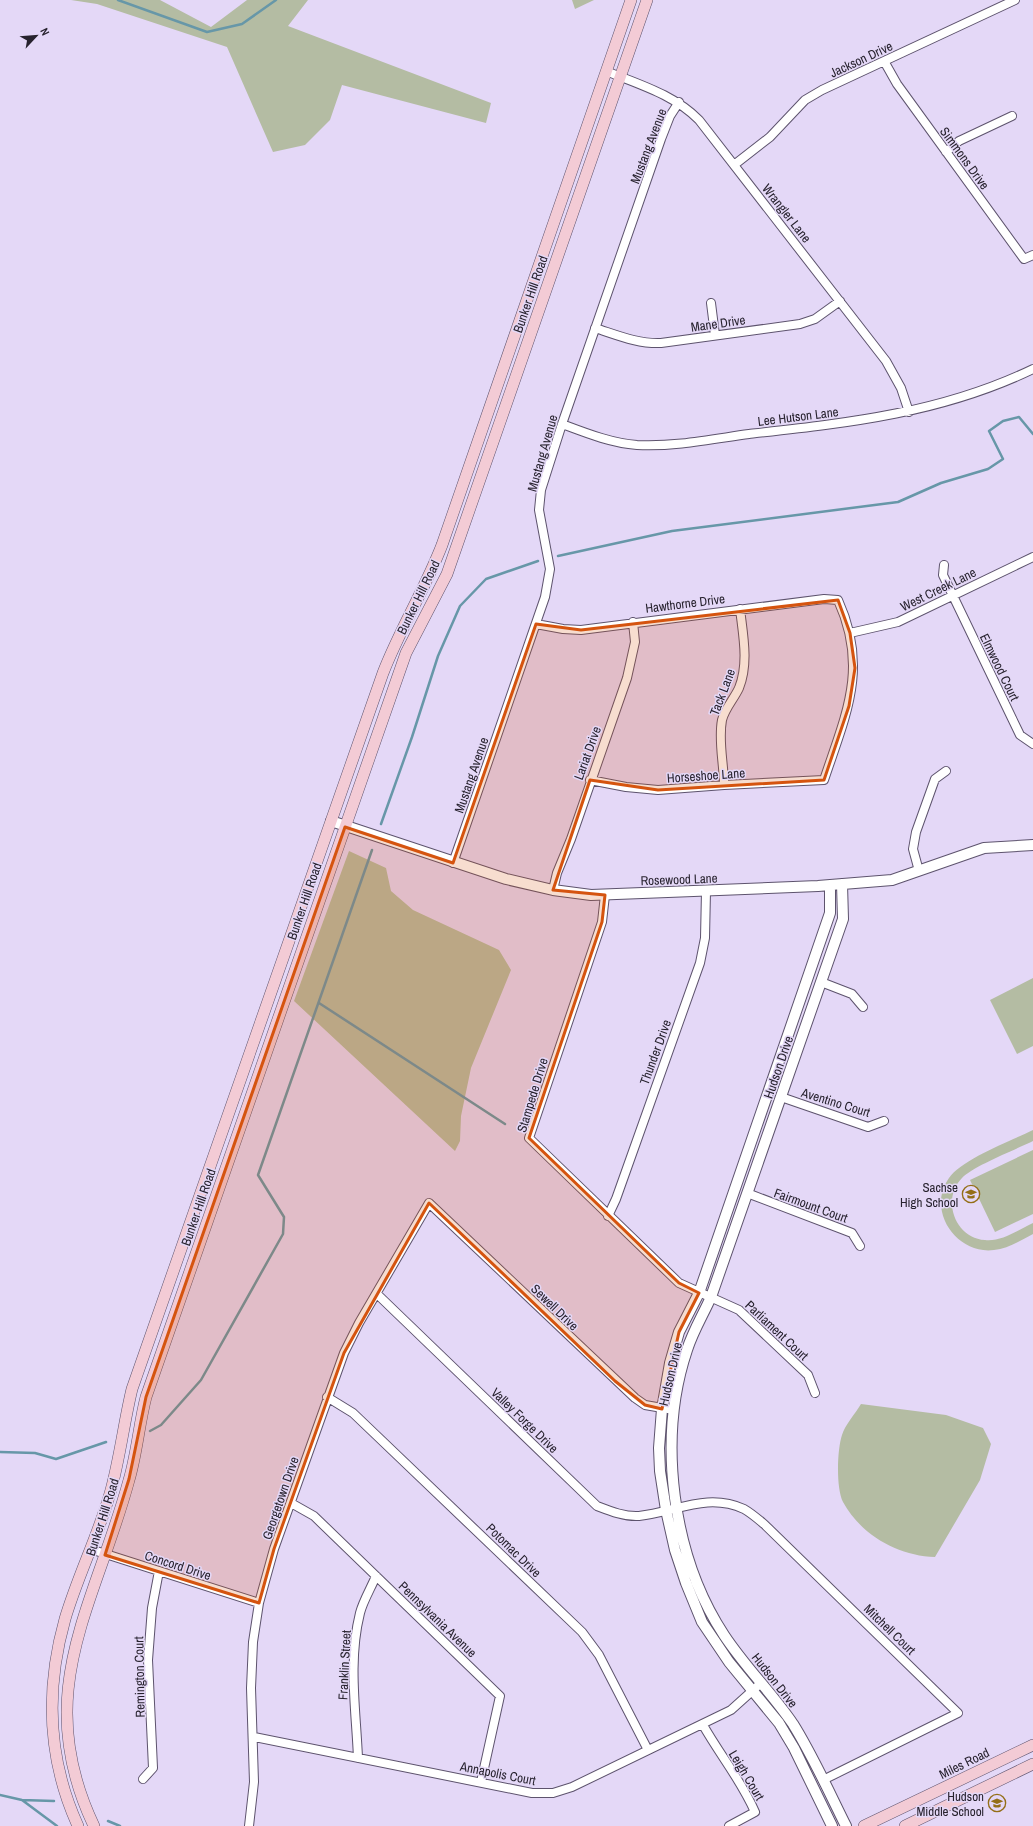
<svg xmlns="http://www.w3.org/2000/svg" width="1033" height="1826" font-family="'Archivo Narrow',sans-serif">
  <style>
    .green { fill: #b4bca3 }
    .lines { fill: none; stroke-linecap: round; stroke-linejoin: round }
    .stream { stroke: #6797a8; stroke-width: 2.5 }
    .minor-casing { stroke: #5d536d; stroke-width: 10 }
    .tertiary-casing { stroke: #5d536d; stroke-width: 12 }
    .secondary-casing { stroke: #5d536d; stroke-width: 12 }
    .minor { stroke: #fff; stroke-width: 8 }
    .tertiary { stroke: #fff; stroke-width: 10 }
    .secondary { stroke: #f3cbd5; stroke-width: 11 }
    .marked { fill: #d5540f; fill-opacity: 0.2; stroke: #d5540f; stroke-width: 3; stroke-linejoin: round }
    .labels { text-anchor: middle; stroke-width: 3; stroke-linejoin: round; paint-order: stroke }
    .street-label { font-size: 13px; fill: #27222e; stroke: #e4d8f7 }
    .poi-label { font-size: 13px; fill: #27222e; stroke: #e4d8f7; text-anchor: end }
  </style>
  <rect width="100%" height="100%" fill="#e4d8f7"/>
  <!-- green -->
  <path class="green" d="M71 0H160L211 27 247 0H308L288 26 491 103 486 123 342 85 330 120 305 145 273 152 227 47 97 4Z
    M572 0H594L575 9Z
    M349 851 386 868 391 891 413 910 499 950 511 970 471 1068 461 1116 460 1141 455 1151 294 1001Z
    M1033 978V1046L1017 1054 990 1000Z
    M1033 1130V1141C1017 1149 973 1166 962 1178 941 1199 955 1238 985 1240 1001 1242 1018 1230 1033 1223V1234C1021 1240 1008 1249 994 1250 956 1255 926 1210 949 1178 962 1159 1011 1141 1033 1130Z
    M1033 1150V1214L995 1232 970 1180Z
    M861 1404 946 1415 983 1428 991 1444 980 1480 935 1557C898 1556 861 1535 843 1502 836 1488 837 1450 842 1435 845 1425 855 1414 861 1404Z"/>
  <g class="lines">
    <!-- stream -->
    <path class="stream" d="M118 0 207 32 242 24 276 0
      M558 556 672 531 898 502 941 483 988 469 1003 459 989 431 1003 421 1019 417 1033 434
      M381 824 412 737 438 656 460 606 486 579 538 561
      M319 1003 505 1124
      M150 1431 161 1425 201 1380 283 1234 284 1217 258 1175 372 850
      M0 1452 35 1453 56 1459 106 1442
      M0 1795 22 1800 54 1801
      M22 1800 57 1826
      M108 1821 120 1826"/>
    <defs>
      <path id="minor" d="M884 61 897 84 1024 259 1033 255
        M606 71C640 85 673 94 699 120L886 361 901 388 909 412
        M946 152 959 141 1012 116
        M734 165 770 137 805 100 822 90 1015 0
        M711 303 715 335
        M595 328C617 335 638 344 661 343L800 324 815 319 840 301
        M562 424C586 433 611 443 637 445 674 447 713 439 749 434 848 423 942 413 1033 369
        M944 565 943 575 1020 735 1033 744
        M536 624 563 629 581 630 824 599 838 600C869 668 846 714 824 780L724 785 658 790 626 787 590 780
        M850 633 898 622 1033 557
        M724 785C724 764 718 741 722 720 725 708 734 699 739 688 749 663 743 635 740 609
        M453 863 545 597 550 569 539 510 541 490 562 424 661 139 670 116 679 102
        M919 871 913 849 916 832 935 779 946 771
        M553 890 557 873 571 839 627 678 635 642 633 622
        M605 895 602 922 529 1138 679 1283 739 1310 808 1375 815 1393
        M821 982 852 994 863 1007
        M781 1097 868 1127 884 1121
        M747 1193 852 1233 860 1246
        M608 1216 616 1199 700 963 705 938 706 891
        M377 1294 597 1506C610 1511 625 1517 639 1516 676 1512 707 1492 744 1509 751 1513 758 1519 764 1524L958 1713 823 1780
        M327 1397 353 1413 582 1632 599 1655 648 1750
        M291 1503 314 1516 500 1696 481 1782
        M90 1549 259 1603
        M703 1725C720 1755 741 1780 755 1812L729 1826
        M254 1737 532 1793H553L572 1787 731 1710 761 1683
        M358 1758C356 1710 348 1661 360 1613 363 1601 371 1588 376 1576
        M143 1779 153 1768 148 1660 152 1608 159 1571
        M249 1826 254 1782 251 1688 253 1642 259 1603 274 1549 344 1353 359 1323 429 1203 635 1398 645 1405 674 1410"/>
      <path id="tertiary" d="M331 821 506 879 553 890 591 895 818 886 892 880 984 848 1033 845
        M842 884 843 919 711 1297C703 1315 693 1331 687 1350 657 1439 672 1556 724 1635 745 1667 772 1693 793 1724 813 1756 829 1792 846 1826
        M830 885V913L699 1293 679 1332 670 1363 662 1409 659 1448 660 1471 666 1510 675 1550 686 1583 702 1622 729 1662 779 1723 794 1748 832 1826"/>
      <path id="secondary" d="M78 1826C47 1758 45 1690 65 1619 78 1575 99 1534 111 1490 120 1457 124 1422 132 1389L383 673C400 629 425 589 442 545L631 0
        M94 1826C30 1692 95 1606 129 1480 137 1453 139 1424 146 1397L406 653 447 574 647 0
        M864 1826 1033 1745
        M905 1826 1033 1764"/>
    </defs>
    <!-- minor casing -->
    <use href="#minor" class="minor-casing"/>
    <!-- tertiary casing -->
    <use href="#tertiary" class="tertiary-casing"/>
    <!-- secondary casing -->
    <use href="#secondary" class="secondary-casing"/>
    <!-- minor -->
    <use href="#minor" class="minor"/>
    <!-- tertiary -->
    <use href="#tertiary" class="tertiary"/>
    <!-- secondary -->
    <use href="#secondary" class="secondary"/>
  </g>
  <!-- marked area -->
  <path class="marked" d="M838 600 850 633 855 668 849 706 824 780 658 790 590 780 553 890 605 895 602 922 529 1138 679 1283 699 1293 679 1332 662 1409 645 1405 615 1381 429 1203 344 1353 274 1549 259 1603 105 1555 129 1479 146 1397 345 827 453 863 536 624 581 630Z"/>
  <!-- icons -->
  <defs>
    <symbol id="school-ring" viewBox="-11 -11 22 22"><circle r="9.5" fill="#e4d8f7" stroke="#946e17" stroke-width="1.5"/><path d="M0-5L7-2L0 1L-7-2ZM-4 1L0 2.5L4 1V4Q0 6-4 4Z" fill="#946e17"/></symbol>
  </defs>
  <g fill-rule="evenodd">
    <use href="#school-ring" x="961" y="1184" width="20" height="20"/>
    <use href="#school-ring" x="987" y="1793" width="20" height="20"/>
  </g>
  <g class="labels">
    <!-- street labels -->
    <g class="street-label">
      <text transform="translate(861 59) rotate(-25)" y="5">Jackson Drive</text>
      <text transform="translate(648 146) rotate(-69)" y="5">Mustang Avenue</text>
      <text transform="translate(965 158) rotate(54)" y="5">Simmons Drive</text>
      <text transform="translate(787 213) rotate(52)" y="5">Wrangler Lane</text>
      <text transform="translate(530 294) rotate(-71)" y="5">Bunker Hill Road</text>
      <text transform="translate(718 323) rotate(-8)" y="5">Mane Drive</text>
      <text transform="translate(798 416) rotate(-7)" y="5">Lee Hutson Lane</text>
      <text transform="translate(542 453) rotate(-74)" y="5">Mustang Avenue</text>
      <text transform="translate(938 589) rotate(-26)" y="5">West Creek Lane</text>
      <text transform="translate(418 597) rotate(-64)" y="5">Bunker Hill Road</text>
      <text transform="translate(685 603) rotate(-7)" y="5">Hawthorne Drive</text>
      <text transform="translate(1000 667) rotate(64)" y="5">Elmwood Court</text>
      <text transform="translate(722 692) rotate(-69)" y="5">Tack Lane</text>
      <text transform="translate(587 753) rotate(-70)" y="5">Lariat Drive</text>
      <text transform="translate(471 775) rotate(-71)" y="5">Mustang Avenue</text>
      <text transform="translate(706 775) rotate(-4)" y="5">Horseshoe Lane</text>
      <text transform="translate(679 879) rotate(-2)" y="5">Rosewood Lane</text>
      <text transform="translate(304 901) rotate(-71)" y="5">Bunker Hill Road</text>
      <text transform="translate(655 1052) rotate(-70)" y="5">Thunder Drive</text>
      <text transform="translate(778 1067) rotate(-71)" y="5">Hudson Drive</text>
      <text transform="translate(532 1095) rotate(-73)" y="5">Stampede Drive</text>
      <text transform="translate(836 1102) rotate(17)" y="5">Aventino Court</text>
      <text transform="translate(811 1205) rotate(20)" y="5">Fairmount Court</text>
      <text transform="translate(198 1207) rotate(-71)" y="5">Bunker Hill Road</text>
      <text transform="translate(555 1307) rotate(44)" y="5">Sewell Drive</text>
      <text transform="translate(777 1330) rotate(43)" y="5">Parliament Court</text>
      <text transform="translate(670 1374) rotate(-77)" y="5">Hudson Drive</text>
      <text transform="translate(525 1420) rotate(44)" y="5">Valley Forge Drive</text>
      <text transform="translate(280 1498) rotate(-71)" y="5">Georgetown Drive</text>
      <text transform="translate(102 1517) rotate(-72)" y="5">Bunker Hill Road</text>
      <text transform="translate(514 1550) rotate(44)" y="5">Potomac Drive</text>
      <text transform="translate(178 1565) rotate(18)" y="5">Concord Drive</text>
      <text transform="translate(438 1619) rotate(44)" y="5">Pennsylvania Avenue</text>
      <text transform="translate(890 1629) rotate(44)" y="5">Mitchell Court</text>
      <text transform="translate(344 1665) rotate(-87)" y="5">Franklin Street</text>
      <text transform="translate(139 1677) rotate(-91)" y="5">Remington Court</text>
      <text transform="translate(775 1680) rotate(52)" y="5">Hudson Drive</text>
      <text transform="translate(964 1763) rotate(-26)" y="5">Miles Road</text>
      <text transform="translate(498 1773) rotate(11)" y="5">Annapolis Court</text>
      <text transform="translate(747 1775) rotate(59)" y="5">Leigh Court</text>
    </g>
    <!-- poi labels -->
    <g class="poi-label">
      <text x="958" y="1192">Sachse<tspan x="958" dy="15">High School</tspan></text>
      <text x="984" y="1801">Hudson<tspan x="984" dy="15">Middle School</tspan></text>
    </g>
  </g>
  <!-- north arrow -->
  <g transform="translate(36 36) rotate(64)" stroke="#e4d8f7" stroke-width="3" paint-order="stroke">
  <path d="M0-3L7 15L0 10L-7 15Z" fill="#27222e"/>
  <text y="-6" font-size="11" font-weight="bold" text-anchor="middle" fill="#27222e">N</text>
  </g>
</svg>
